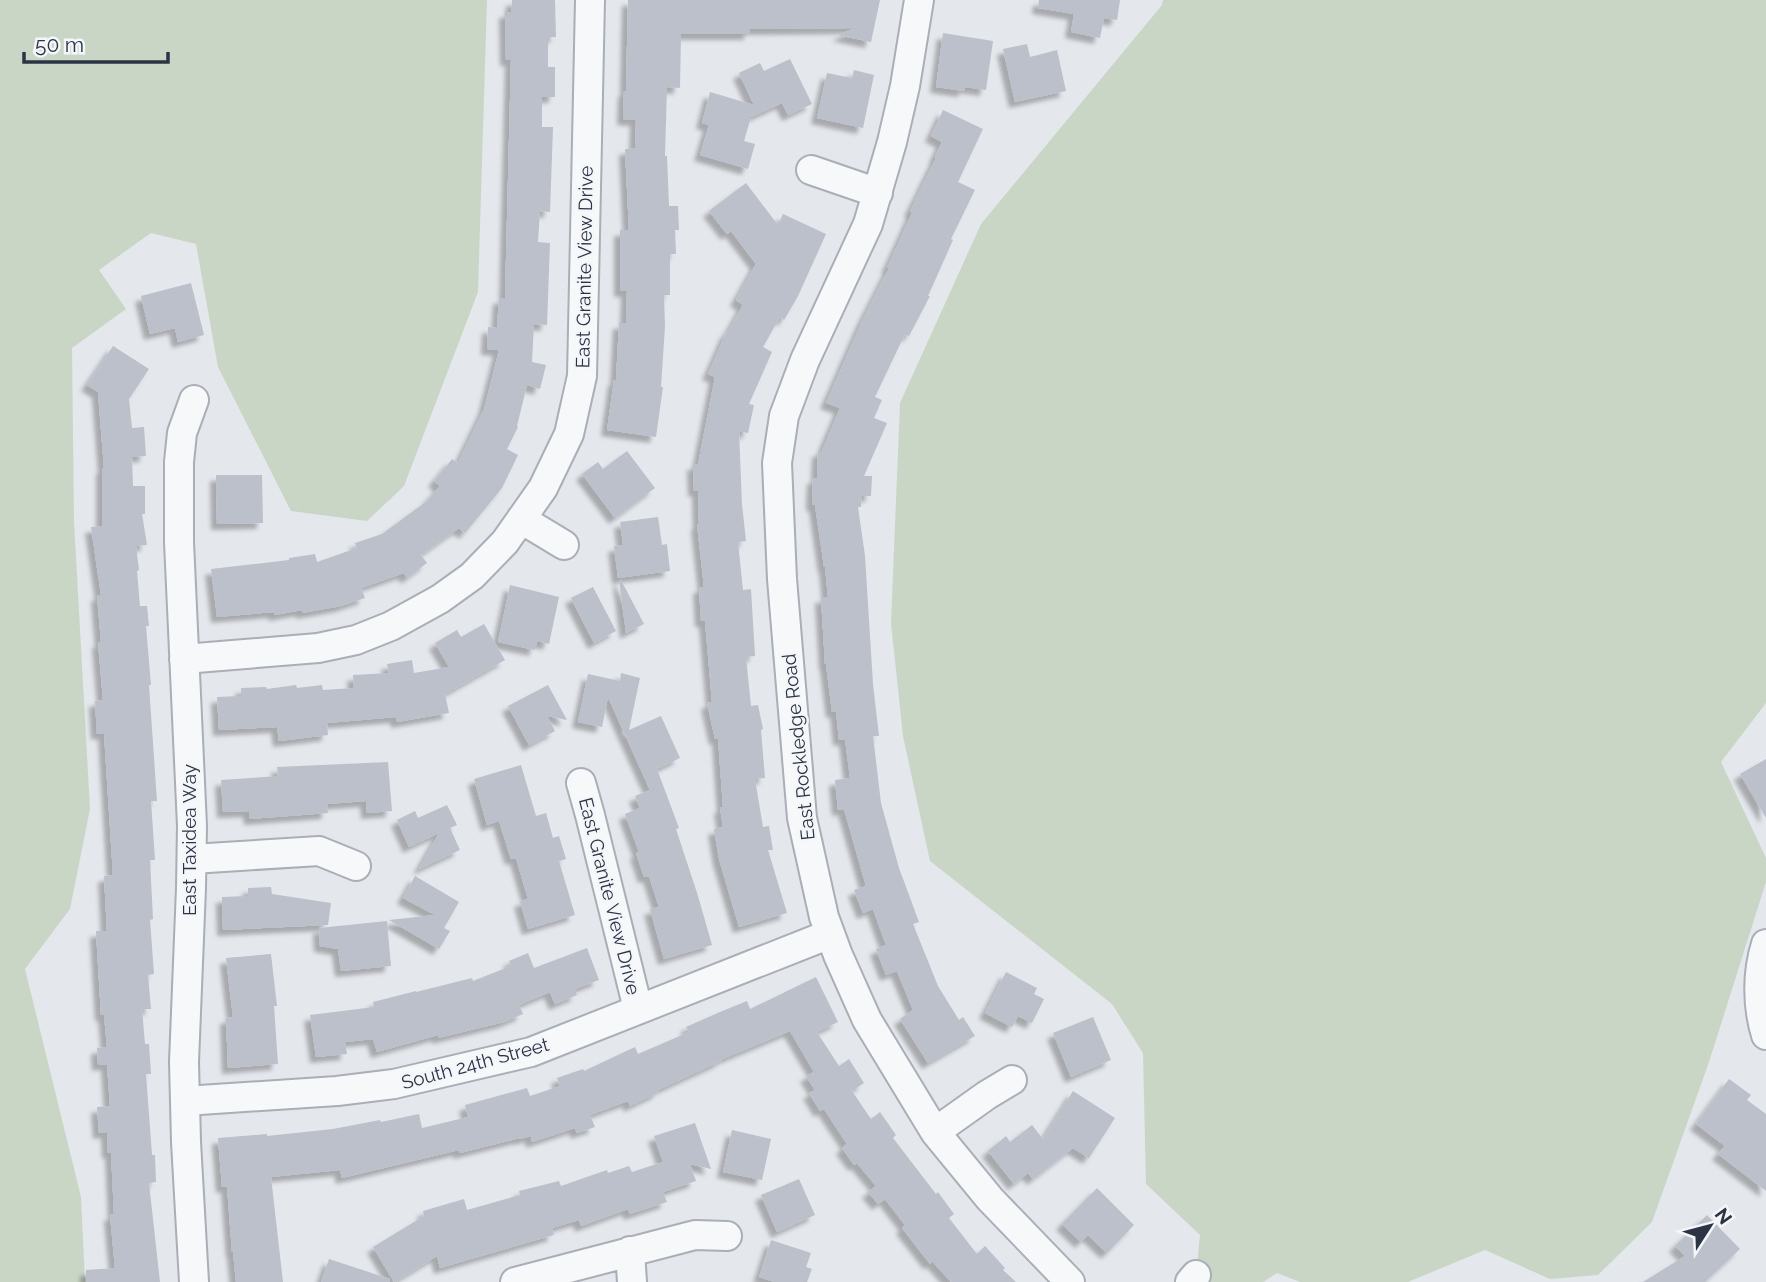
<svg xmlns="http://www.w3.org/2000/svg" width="1766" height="1282" font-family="Raleway,sans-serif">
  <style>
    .green { fill: #c9d6c5 }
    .building { fill: #bbc0ca; filter: url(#shadow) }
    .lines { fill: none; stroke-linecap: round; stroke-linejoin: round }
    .minor-casing { stroke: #a9aeb7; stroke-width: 32 }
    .minor { stroke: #f7f8fa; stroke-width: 28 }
    .labels { text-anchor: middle; stroke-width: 5; stroke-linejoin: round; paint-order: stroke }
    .street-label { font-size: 19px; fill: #2b3445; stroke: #f4f6f9 }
  </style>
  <defs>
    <filter id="shadow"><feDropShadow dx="-6" dy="6" stdDeviation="2" flood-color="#0004"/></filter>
  </defs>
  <rect width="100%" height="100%" fill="#e4e7ec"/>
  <!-- green -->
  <path class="green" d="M0 0H487L478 292 404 486 367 521 291 511 218 367 196 244 151 233 99 270 126 309 72 348 74 521 90 809 70 909 25 969 81 1197 85 1282H0Z
    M1163 0H1766V703L1721 762 1766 858V882L1709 1062 1652 1222 1598 1275 1550 1279 1485 1250 1408 1282H1300L1277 1273 1263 1282H1208L1196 1275 1200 1235 1146 1184 1143 1053 1112 1004 930 861 903 736 891 623 900 403 981 224 1162 5Z"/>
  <!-- building -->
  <path class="building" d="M512 0H555L556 37H548V67H555V97H542V127H553L550 212 540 211 538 242 550 243 547 325 534 324 532 362 546 365 540 389 527 385 517 426 518 427 507 449 518 455 502 488 465 533 459 528 421 555 427 563 407 578 404 573 361 588 365 598 341 606 302 613V610L275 615 274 612 217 617 211 569 289 560V558L315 554 317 562 357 548 355 543 382 534 427 501 440 486 434 481 452 459 458 463 484 409 499 350 487 349 488 327 497 328 499 298H505L511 60H506L505 12H511Z
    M628 0H880L871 42 838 35 855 28 750 29V34H681L680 88 667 87 665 156H667L669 206H678L679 230H675L676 254H670V295H664L665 326 661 387H663L656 437 607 430 614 380H616L619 323H626L627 291H620V230H629L625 149 635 148 636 120 623 119 624 91H626Z
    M1039 0H1120L1117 20 1104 18 1100 38 1071 32 1074 14 1038 8Z
    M943 33 993 41 986 90 965 87 964 91 936 87Z
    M1027 44 1030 57 1057 50 1066 91 1015 102 1003 49Z
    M790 59 812 104 788 115 782 103 751 117 744 141 755 144 748 169 700 155 709 125 702 123 710 92 754 105 739 73 760 63 764 71Z
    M854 70 874 75 863 128 817 118 827 73 852 78Z
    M943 110 983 129 958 182 975 190 951 239 953 240 928 296H930L909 336 905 334 875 397 882 400 874 418 887 423 864 476H872L871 496H862L861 507H858L865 556 873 684 879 736H873L881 803 899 868 919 922 913 924 938 986 959 1020 963 1017 975 1036 928 1063 900 1019 913 1010 897 971 886 975 876 949 886 945 873 909 863 913 854 890 866 886 844 809 838 810 835 780 850 778 845 739 839 740 836 711 832 712 826 664H825L821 597H828L825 567H824L815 505H812L813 478H817L818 451H822L840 408 826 403 863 319 889 268H887L912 213 910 211 936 158 935 157 942 142 931 136Z
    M746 183 778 225 783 214 826 234 798 296 784 320 780 317 763 347 772 352 749 404 754 405 748 433 739 431 742 504 746 541 738 542 743 590 751 589 755 656 746 657 751 706 758 705 763 729 761 730 765 778 755 779 763 827 769 826 773 850H768L787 913 739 927 719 859 714 829 723 827 720 808 723 807 718 738 715 739 707 703 712 702 705 621H701L699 587H704L697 524H699L698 490 694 491 693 464H698L715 377 708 374 727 331 728 332 743 305 736 300 756 264 731 231 727 234 709 211Z
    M191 283 204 335 178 342 175 328 150 334 141 296Z
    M113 346 149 369 129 399 132 428 144 427 146 456 132 457 133 486H145V514H142L147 545 136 546 139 570 137 571 140 606H147L149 626H146L151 685H149L157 801H151L155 860H150L153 919 150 920 154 974 148 975 151 1009H142L145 1044H149L151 1074H146L152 1155H155L156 1182 149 1183 160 1282H86V1270L115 1268 110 1215 114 1214 111 1152 108 1153 107 1132 99 1133 97 1107 110 1106 107 1064 98 1065 97 1048 107 1047 104 1015H101L96 931H107L104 876 113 875 104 733 97 734 95 701 103 700 98 642H101L97 595H101L91 527 102 526V468H104L98 392 87 385Z
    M627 451 655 488 615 518 582 474 598 462 603 469Z
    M216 475H262L263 523 217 524Z
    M658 517 662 545 667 544 670 571 618 578 614 546 623 545 620 522Z
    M619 580H621L644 624 626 633Z
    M510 585 559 597 549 644 537 641 535 650 498 642Z
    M593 587 616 631 594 643 571 598Z
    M484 624 505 660 445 694 449 713 397 722 396 717 327 723 328 735 279 741 277 727 219 730 217 697 241 696V688L266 687 267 689 296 685 297 688 322 685 323 690 354 688 353 675 389 673 387 664 412 660 414 673 449 667 435 643 457 630 461 637Z
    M621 673 640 678 629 730 661 716 680 758 657 769 679 828 676 829 698 896 712 945 664 959 650 909 659 907 649 876 644 877 636 853 639 852 625 814 640 808 635 796 650 790 608 697 602 727 578 722 588 674 620 681Z
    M548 685 567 720 547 716 555 731 529 745 508 706Z
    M1766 759V818L1740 774Z
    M388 762 392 811 367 813 366 801 327 804 328 813 250 819 249 811 223 812 221 780 278 776 277 767Z
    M521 765 536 816 546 813 553 838 559 836 566 859 559 861 575 915 528 929 520 901 528 899 516 858 511 859 499 821 487 825 474 779Z
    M447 805 457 825 450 828 460 850 419 869 439 833 409 847 397 820 415 811 418 818Z
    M415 876 459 902 444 928 450 931 439 949 389 920 435 915 403 898Z
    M271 887 272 894 331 903 328 925 223 930 222 897 248 896V888Z
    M387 921 391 966 341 971 338 949 320 946 319 928Z
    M587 948 599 980 575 989 577 995 555 1004 550 992 519 1005 523 1014 504 1022 438 1038V1035L377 1052 373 1039 345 1042 347 1054 316 1057 310 1015 374 1007 373 1002 416 991V992L472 978 473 981 511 966 509 961 528 953 534 968Z
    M271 954 277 1006H274L278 1064 228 1068 226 1018 233 1017 226 958Z
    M1006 972 1037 988 1034 994 1044 999 1032 1023 1018 1016 1012 1027 985 1013Z
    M816 977 838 1022 817 1032 839 1066 849 1059 864 1083 852 1091 871 1119 880 1112 896 1135 893 1138 936 1194 938 1192 954 1214 949 1218 977 1254 985 1246 1005 1268 1003 1270 1016 1282H951L932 1261 930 1264 902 1228 905 1225 885 1199 878 1204 868 1192 876 1186 857 1163 854 1165 842 1148 847 1144 824 1109 820 1111 809 1093 815 1090 806 1076 814 1072 790 1031 720 1060 721 1061 658 1090 659 1092 630 1106 628 1101 590 1115 595 1127 577 1133 575 1128 532 1142 531 1136 520 1139V1138L460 1153 459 1150 342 1178 340 1170 271 1177 283 1282H236L233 1252H232L227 1186 222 1187 218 1138 267 1134V1136L333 1129 380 1120 381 1122 419 1114 422 1128 468 1117 465 1105 527 1088 530 1096 560 1086 557 1078 583 1069 584 1071 635 1047 638 1054 689 1032 686 1027 720 1012 747 1001 750 1009Z
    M1093 1017 1111 1060 1071 1077 1053 1033Z
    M1729 1079 1751 1095 1747 1100 1766 1114V1191L1718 1154 1725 1146 1696 1124Z
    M1073 1091 1115 1118 1089 1158 1073 1148 1033 1179 1028 1173 1014 1184 988 1151 1006 1136 1010 1142 1032 1125 1043 1139Z
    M695 1123 711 1169 690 1164 696 1181 663 1192 667 1202 630 1214 628 1209 581 1226 579 1220 552 1228 554 1235 440 1268 437 1256 394 1282 373 1247 424 1216 423 1211 464 1199 467 1210 520 1195 519 1191 559 1181 561 1186 607 1170 608 1173 629 1166 632 1172 663 1162 654 1136Z
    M732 1130 771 1139 762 1180 723 1172Z
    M799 1179 815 1215 777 1232 761 1195Z
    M1097 1188 1134 1225 1107 1253 1088 1235 1081 1242 1062 1224Z
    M1707 1215 1740 1249 1705 1282H1643L1685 1256 1675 1246Z
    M771 1240 811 1253 806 1267 812 1269 807 1282H775L759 1277Z
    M329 1259 390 1279V1282H321Z"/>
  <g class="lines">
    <defs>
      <path id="minor" d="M919 0 905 86 892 142 868 224 805 360 784 416 777 463 782 579 802 818 824 917 838 955 867 1020 935 1132 990 1199 1070 1282
        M811 170 878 193
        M521 519 564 545
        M184 659 318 648 356 640 391 626 440 599 472 576 505 542 543 488 569 434 582 376 590 0
        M581 783 590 815 638 1009
        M192 859 319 851 356 866
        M1766 944C1757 973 1757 1006 1766 1035
        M185 1101 337 1091 394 1084 531 1052 830 934
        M935 1132 987 1095 1012 1080
        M630 1251 632 1282
        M194 1282 186 1142 184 1062 191 888 192 826 179 542V462L182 433 194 400
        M515 1282 695 1235 727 1236
        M1190 1282 1196 1275"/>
    </defs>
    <!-- minor casing -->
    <use href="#minor" class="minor-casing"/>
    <!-- minor -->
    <use href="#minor" class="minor"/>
  </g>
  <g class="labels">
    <!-- street labels -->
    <g class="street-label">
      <text transform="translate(584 267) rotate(-89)" y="7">East Granite View Drive</text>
      <text transform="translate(798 747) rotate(-96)" y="7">East Rockledge Road</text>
      <text transform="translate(189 840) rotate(-90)" y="7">East Taxidea Way</text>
      <text transform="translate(610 896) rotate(76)" y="7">East Granite View Drive</text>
      <text transform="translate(475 1063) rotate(-15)" y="7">South 24th Street</text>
    </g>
  </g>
  <!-- north arrow -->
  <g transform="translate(1710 1226) rotate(54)" stroke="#f4f6f9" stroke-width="5" paint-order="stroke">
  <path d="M0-5L12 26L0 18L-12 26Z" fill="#2b3445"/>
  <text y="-10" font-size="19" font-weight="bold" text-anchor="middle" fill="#2b3445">N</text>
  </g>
  <!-- scale -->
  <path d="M24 52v10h144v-10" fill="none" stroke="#2b3445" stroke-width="3.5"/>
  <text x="35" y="52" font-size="21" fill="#2b3445" stroke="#f4f6f9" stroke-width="5" paint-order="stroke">50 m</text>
</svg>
